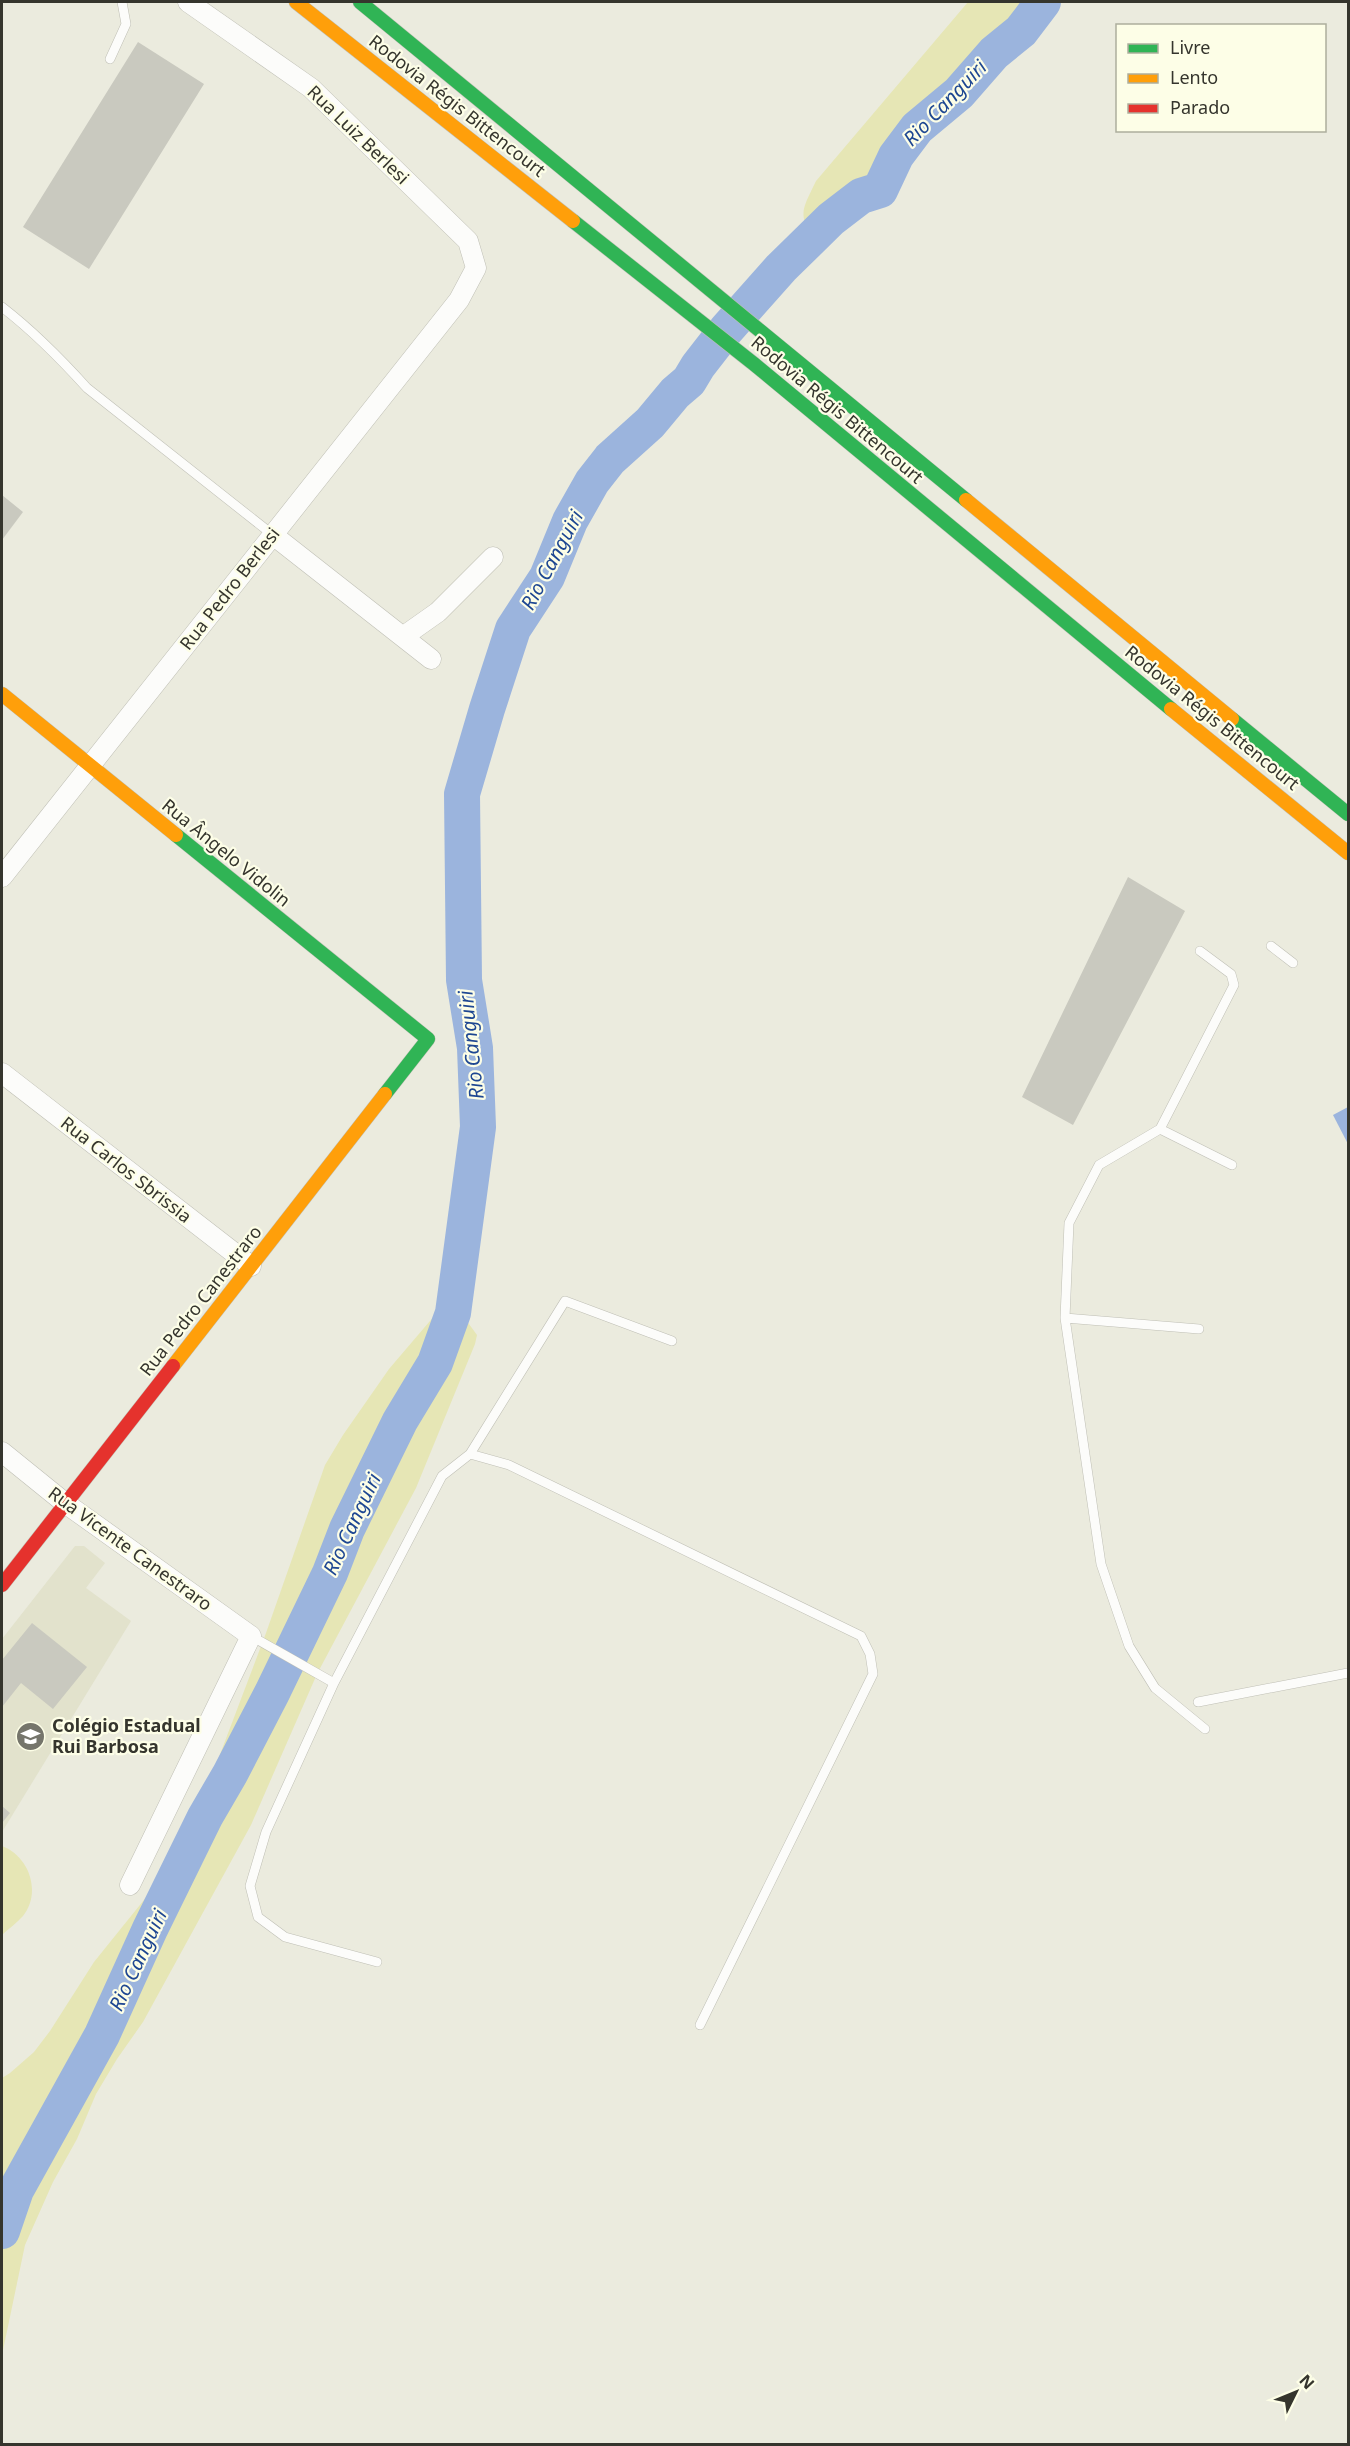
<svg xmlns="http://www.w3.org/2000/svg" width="1350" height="2446" font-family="'Noto Sans',sans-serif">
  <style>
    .built { fill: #e2e2cc }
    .green { fill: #e6e6b5 }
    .water { fill: #9bb4dd }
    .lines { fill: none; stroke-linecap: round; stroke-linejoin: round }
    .river { stroke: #9bb4dd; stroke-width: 36 }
    .building { fill: #c9c9bf }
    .lane-casing { stroke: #bfbfb5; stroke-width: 10 }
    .street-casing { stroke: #bfbfb5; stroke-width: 21 }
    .fast-casing { stroke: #bfbfb5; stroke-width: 15 }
    .slow-casing { stroke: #bfbfb5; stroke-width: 15 }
    .jam-casing { stroke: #bfbfb5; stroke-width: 15 }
    .lane { stroke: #fcfcfa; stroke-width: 9 }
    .street { stroke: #fcfcfa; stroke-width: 20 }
    .fast { stroke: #30b455; stroke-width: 14 }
    .slow { stroke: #ff9f0a; stroke-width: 14 }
    .jam { stroke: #e5322d; stroke-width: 14 }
    .labels { text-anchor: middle; stroke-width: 4.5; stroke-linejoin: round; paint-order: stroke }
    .street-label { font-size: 18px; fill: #35352d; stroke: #fdfee7 }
    .poi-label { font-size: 18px; font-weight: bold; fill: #35352d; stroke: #fdfee7; text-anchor: start }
    .water-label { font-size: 20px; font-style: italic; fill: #1e4792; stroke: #fdfee7 }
  </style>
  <rect width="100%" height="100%" fill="#ebebde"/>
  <!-- built -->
  <path class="built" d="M75 1546H84L105 1563 86 1588 131 1621 2 1832V1639Z"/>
  <!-- green -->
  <path class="green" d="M968 2H1048C979 90 898 170 815 244 798 213 801 212 816 181Z
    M447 1301 458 1309 477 1335 475 1344 416 1488 317 1674 251 1825 143 2022 117 2059 96 2094 77 2139 53 2182 25 2245 2 2355V2078L10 2073 34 2052 50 2031 94 1962 160 1880 178 1853 197 1815 266 1633 325 1465 343 1435 389 1369Z
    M2 1846C29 1856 42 1892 23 1916 17 1923 8 1929 2 1935Z"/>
  <!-- water -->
  <path class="water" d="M1348 1107V1144L1333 1115Z"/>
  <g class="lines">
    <!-- river -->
    <path class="river" d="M2 2231 16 2190 102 2035 150 1929 205 1817 230 1774 272 1693 330 1573 347 1529 400 1421 435 1363 453 1313 478 1127 475 1048 464 980 462 794 487 709 513 629 547 577 570 521 592 482 610 459 650 423 675 393 689 381 698 366 726 330 781 268 831 219 861 196 880 190 896 156 917 128 959 93 994 53 1021 31 1043 2"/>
  </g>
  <!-- building -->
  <path class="building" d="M138 42 204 84 89 269 23 227Z
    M2 495 23 512 2 540Z
    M1128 877 1185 911 1073 1125 1022 1097Z
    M32 1623 87 1667 53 1709 21 1683 2 1707V1660Z
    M2 1806 10 1813 2 1823Z"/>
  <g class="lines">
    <defs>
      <path id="lane" d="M110 59 126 24 122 2
        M2 307C33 331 60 358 87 388L273 535
        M1271 946 1293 963
        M1200 951 1231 974 1234 985 1160 1129 1232 1165
        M1160 1129 1099 1165 1069 1223 1065 1318 1101 1564 1129 1646 1155 1688 1205 1729
        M1065 1318 1199 1329
        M470 1454 565 1301 672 1341
        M251 1636 334 1683
        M1198 1702 1348 1673
        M377 1962 285 1937 258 1917 250 1886 266 1832 334 1683 442 1476 470 1454 509 1465 861 1636 870 1654 873 1674 700 2025"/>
      <path id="street" d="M273 535 431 659
        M404 636 438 612 493 557
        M2 877 459 300 476 268 468 241 311 88 188 2
        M2 1073 251 1266
        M2 1452 65 1503 251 1636 130 1885"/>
      <path id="fast" d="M360 2 966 500
        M573 221 754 364 1171 709
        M1232 719 1348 814
        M176 835 428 1039 385 1094"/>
      <path id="slow" d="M296 2 573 221
        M966 500 1232 719
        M2 694 176 835
        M1171 709 1348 853
        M173 1366 385 1094"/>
      <path id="jam" d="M2 1585 173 1366"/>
    </defs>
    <!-- lane casing -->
    <use href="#lane" class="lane-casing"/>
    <!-- street casing -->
    <use href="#street" class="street-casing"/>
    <!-- fast casing -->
    <use href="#fast" class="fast-casing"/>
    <!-- slow casing -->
    <use href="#slow" class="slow-casing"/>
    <!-- jam casing -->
    <use href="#jam" class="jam-casing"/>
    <!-- lane -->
    <use href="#lane" class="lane"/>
    <!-- street -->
    <use href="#street" class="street"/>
    <!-- fast -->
    <use href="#fast" class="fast"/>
    <!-- slow -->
    <use href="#slow" class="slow"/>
    <!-- jam -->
    <use href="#jam" class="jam"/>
  </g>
  <!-- icons -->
  <defs>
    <symbol id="school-disc" viewBox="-11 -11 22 22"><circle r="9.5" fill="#75756b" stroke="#fdfee7"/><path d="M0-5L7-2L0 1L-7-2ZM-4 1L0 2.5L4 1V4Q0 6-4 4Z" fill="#fff"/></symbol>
  </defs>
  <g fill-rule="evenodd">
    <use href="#school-disc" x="14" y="1720" width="33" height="33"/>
  </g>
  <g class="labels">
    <!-- street labels -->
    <g class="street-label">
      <text transform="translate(457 106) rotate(38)" y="6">Rodovia Régis Bittencourt</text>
      <text transform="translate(358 135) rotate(44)" y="6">Rua Luiz Berlesi</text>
      <text transform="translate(837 410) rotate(40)" y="6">Rodovia Régis Bittencourt</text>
      <text transform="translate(230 589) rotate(-52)" y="6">Rua Pedro Berlesi</text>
      <text transform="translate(1212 718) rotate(39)" y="6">Rodovia Régis Bittencourt</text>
      <text transform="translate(226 853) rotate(39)" y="6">Rua Ângelo Vidolin</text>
      <text transform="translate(126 1170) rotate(38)" y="6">Rua Carlos Sbrissia</text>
      <text transform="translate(201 1301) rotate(-52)" y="6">Rua Pedro Canestraro</text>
      <text transform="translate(130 1549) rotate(36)" y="6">Rua Vicente Canestraro</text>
    </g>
    <!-- poi labels -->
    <g class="poi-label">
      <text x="52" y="1732">Colégio Estadual<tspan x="52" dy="21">Rui Barbosa</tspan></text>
    </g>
    <!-- water labels -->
    <g class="water-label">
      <text transform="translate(945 103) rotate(-46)" y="7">Rio Canguiri</text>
      <text transform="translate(552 560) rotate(-62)" y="7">Rio Canguiri</text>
      <text transform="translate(471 1045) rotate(-96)" y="7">Rio Canguiri</text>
      <text transform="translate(352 1524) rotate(-65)" y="7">Rio Canguiri</text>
      <text transform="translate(138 1960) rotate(-65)" y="7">Rio Canguiri</text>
    </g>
  </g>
  <!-- border -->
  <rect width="1350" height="2446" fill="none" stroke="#35352d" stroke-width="6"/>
  <!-- legend -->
  <rect x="1116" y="24" width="210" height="108" fill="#fdfee7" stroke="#adae9d" stroke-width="1.5"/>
  <rect x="1128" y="44" width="30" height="9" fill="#30b455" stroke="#adae9d" stroke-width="1.5"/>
  <text x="1170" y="54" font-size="18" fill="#35352d">Livre</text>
  <rect x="1128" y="74" width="30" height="9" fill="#ff9f0a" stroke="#adae9d" stroke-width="1.5"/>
  <text x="1170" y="84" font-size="18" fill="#35352d">Lento</text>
  <rect x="1128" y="104" width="30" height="9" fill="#e5322d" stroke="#adae9d" stroke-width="1.5"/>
  <text x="1170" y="114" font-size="18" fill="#35352d">Parado</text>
  <!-- north arrow -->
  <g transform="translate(1296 2392) rotate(47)" stroke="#fdfee7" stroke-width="4.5" paint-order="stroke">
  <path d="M0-4.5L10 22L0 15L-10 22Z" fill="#35352d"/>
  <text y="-9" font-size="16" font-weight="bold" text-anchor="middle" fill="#35352d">N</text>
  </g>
</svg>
